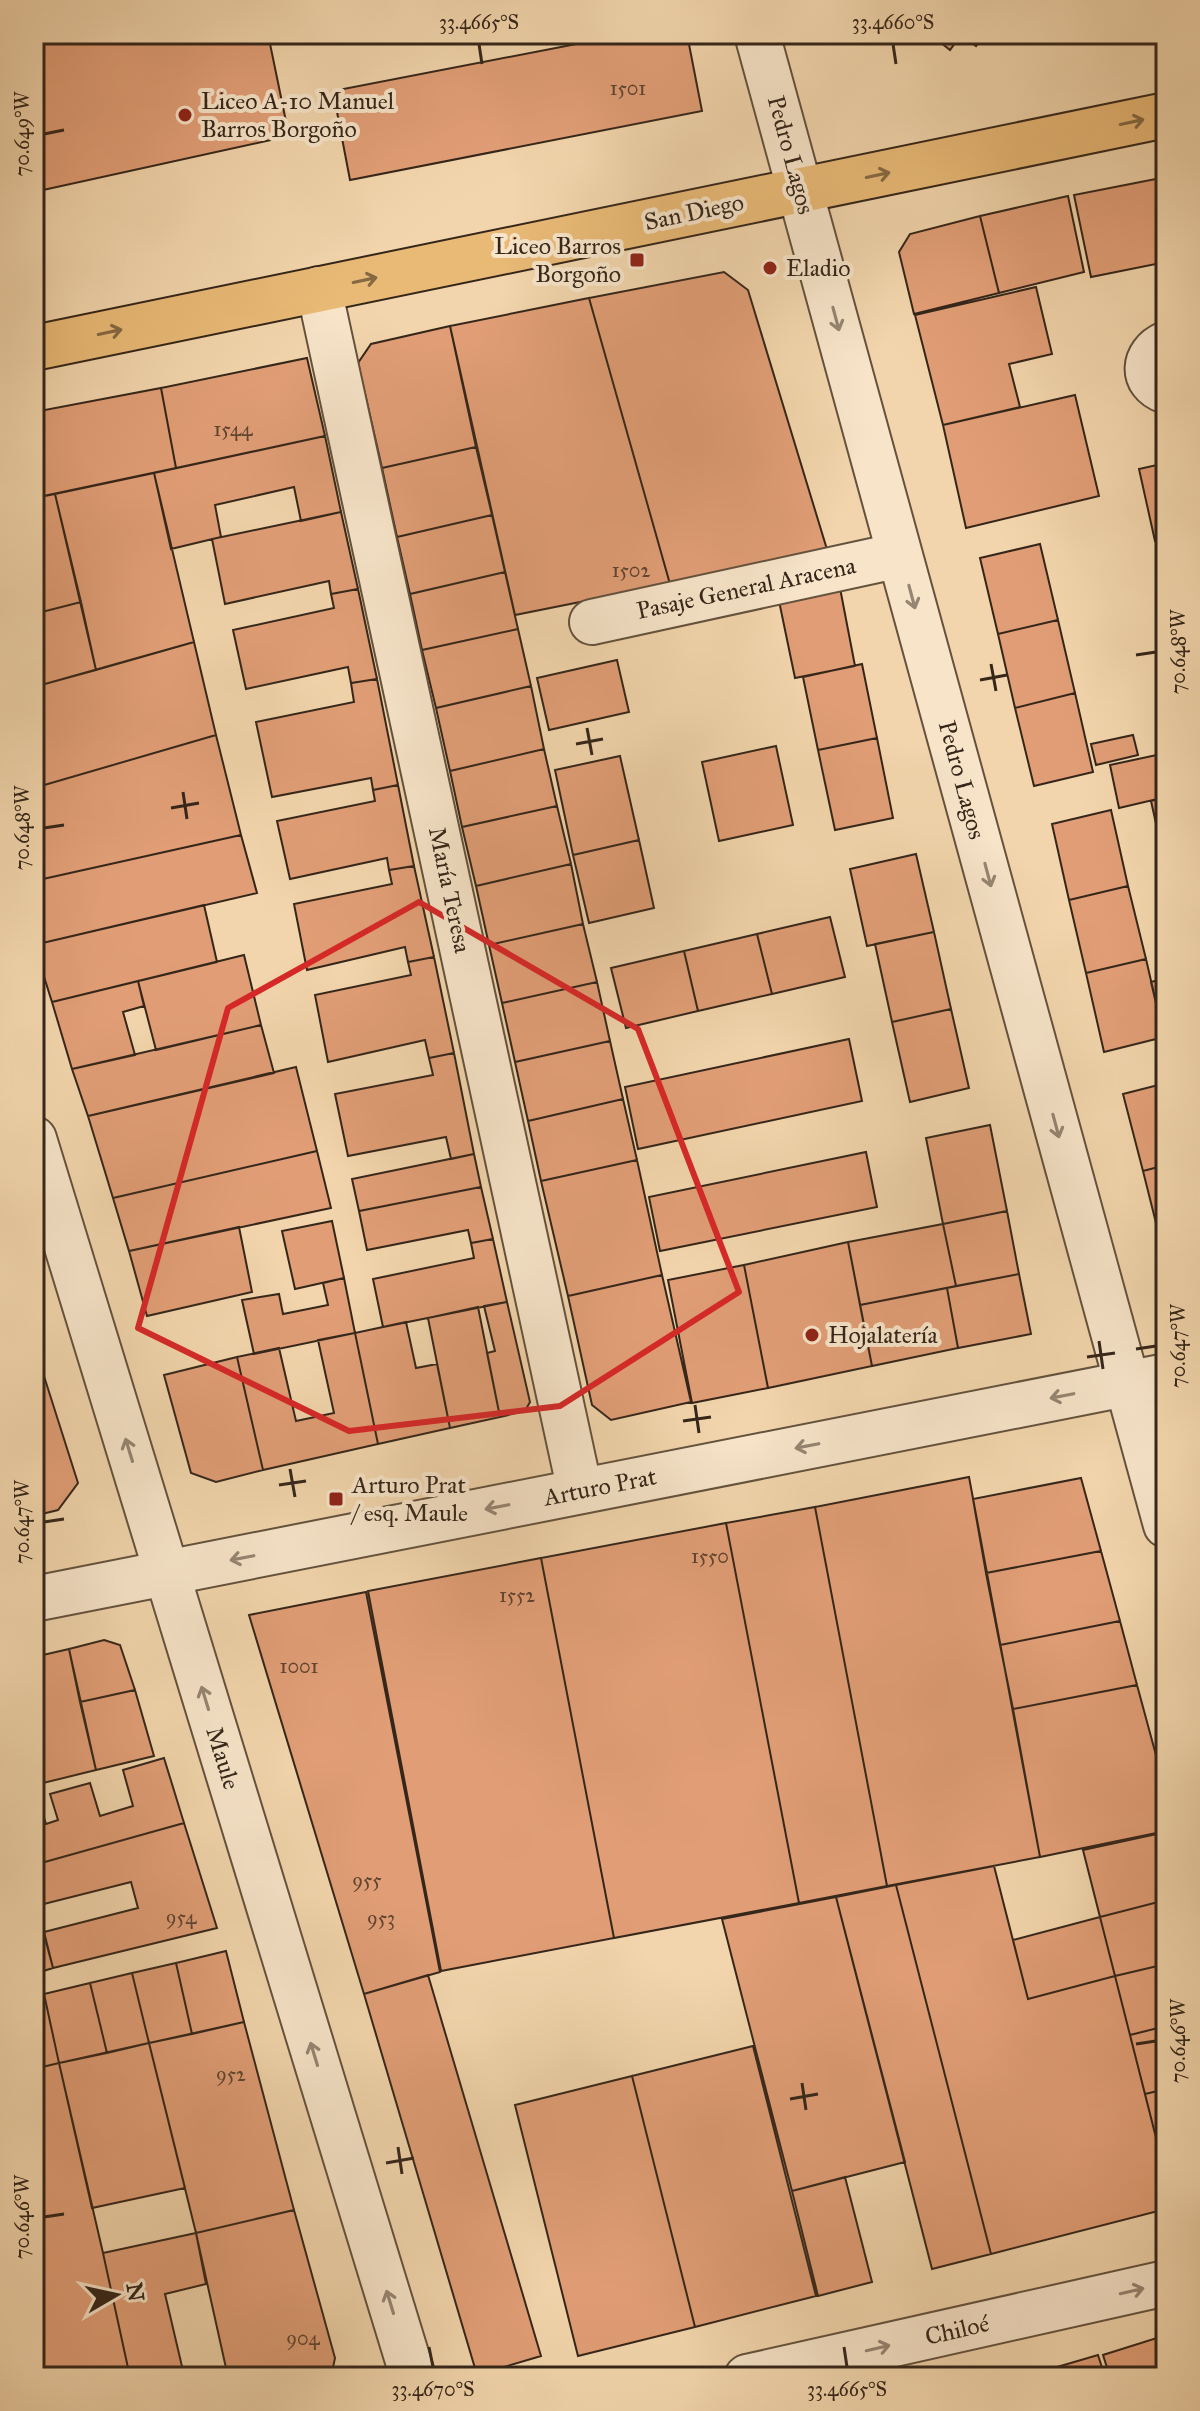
<svg xmlns="http://www.w3.org/2000/svg" width="1200" height="2411" font-family="'IM FELL Great Primer',serif">
  <style>
    .building { fill: #e19e76; stroke: #35261a; stroke-width: 2 }
    .lines { fill: none; stroke-linecap: round; stroke-linejoin: round }
    .minor-casing { stroke: #64523e; stroke-width: 48 }
    .major-casing { stroke: #35261a; stroke-width: 48 }
    .minor { stroke: #f7e4c9; stroke-width: 44 }
    .major { stroke: #e9ba76; stroke-width: 44 }
    .oneway { stroke: #866943 }
    .oneway2 { stroke: #968572 }
    .marked { fill: none; stroke: #d62828; stroke-width: 6; stroke-linejoin: round }
    .ticks { fill: none; stroke: #35261a; stroke-width: 3 }
    .poi-dot { fill: #8f2418; stroke: #f7e4c9; stroke-width: 3 }
    .labels { text-anchor: middle; stroke-width: 8; stroke-linejoin: round; paint-order: stroke }
    .number-label { font-size: 20px; fill: #604431 }
    .poi-label { font-size: 24px; fill: #35261a; stroke: #f7e4c9; text-anchor: start }
    .street-label { font-size: 24px; fill: #35261a; stroke: #f7e4c9 }
    .neatline { fill: none; stroke: #35261a; stroke-width: 3 }
    .ticks-label { font-size: 20px; text-anchor: middle; fill: #35261a }
  </style>
  <rect width="100%" height="100%" fill="#f2d5ac"/>
  <filter id="stains"><feTurbulence type="fractalNoise" baseFrequency=".0025" numOctaves="4"/><feColorMatrix values="0 0 0 0 .2 0 0 0 0 .09 0 0 0 0 .02 0 0 0 .5 -.17"/></filter>
  <radialGradient id="worn" r=".72"><stop offset=".6" stop-color="#630" stop-opacity="0"/><stop offset="1" stop-color="#630" stop-opacity=".3"/></radialGradient>
  <!-- building -->
  <path class="building" d="M34 34H268L289 136 34 192Z
    M628 34H687L702 111 350 180 333 91Z
    M930 34H985L976 46 961 35 950 50Z
    M1166 177V262L1091 277 1074 195Z
    M1068 196 1084 272 999 293 980 216Z
    M980 216 999 293 914 314 899 252 910 234Z
    M724 272 748 290 829 556 670 584 589 298Z
    M1036 287 1052 354 1009 364 1020 407 943 425 915 315Z
    M589 298 670 584 515 615 450 326Z
    M450 326 476 447 382 468 358 363 371 344Z
    M307 358 325 436 176 468 161 388Z
    M161 388 176 468 34 498V412Z
    M1075 395 1099 496 966 528 943 425Z
    M325 436 341 512 301 521 294 487 215 505 221 537 171 549 154 473Z
    M476 447 492 515 397 537 382 468Z
    M1166 463V539L1155 541 1139 469Z
    M154 473 194 642 96 670 55 494Z
    M55 494 81 602 34 614V498Z
    M341 512 358 589 331 594 329 581 225 604 212 539Z
    M492 515 505 572 410 594 397 537Z
    M1040 544 1058 620 998 634 980 558Z
    M505 572 518 629 422 650 410 594Z
    M840 588 855 666 795 678 779 601Z
    M358 589 377 679 351 683 348 667 246 689 233 630 334 608 331 594Z
    M81 602 96 670 34 687V614Z
    M1058 620 1075 693 1015 708 998 634Z
    M518 629 531 686 436 708 422 650Z
    M194 642 216 735 34 788V687Z
    M617 660 629 712 549 730 537 678Z
    M862 664 877 738 818 750 803 677Z
    M377 679 398 785 373 790 371 778 272 797 256 722 354 702 351 683Z
    M531 686 544 749 450 771 436 708Z
    M1075 693 1093 772 1034 786 1015 708Z
    M216 735 241 835 34 881V788Z
    M1133 735 1138 755 1096 765 1091 744Z
    M877 738 893 818 835 830 818 750Z
    M776 746 793 825 719 841 702 762Z
    M544 749 557 806 462 827 450 771Z
    M1166 753V797L1119 808 1110 765Z
    M620 756 639 840 573 855 555 770Z
    M398 785 414 866 389 870 387 858 290 879 277 821 375 801 373 790Z
    M1166 797V854L1163 855 1151 801Z
    M557 806 571 864 476 886 462 827Z
    M1111 810 1128 886 1069 900 1052 824Z
    M241 835 257 893 34 945V881Z
    M639 840 654 908 589 923 573 855Z
    M916 854 934 932 867 946 850 869Z
    M571 864 583 924 489 945 476 886Z
    M414 866 434 957 408 962 405 947 307 970 294 904 392 884 389 870Z
    M1128 886 1146 959 1086 973 1069 900Z
    M204 905 217 962 52 1002 34 945Z
    M830 917 845 977 772 994 757 934Z
    M583 924 597 982 502 1003 489 945Z
    M934 932 951 1009 892 1022 875 944Z
    M757 934 772 994 698 1011 684 951Z
    M684 951 698 1011 626 1028 611 968Z
    M244 955 261 1025 156 1050 138 981Z
    M434 957 454 1053 429 1058 425 1040 328 1062 315 995 411 975 408 962Z
    M1146 959 1164 1037 1104 1052 1086 973Z
    M1166 978V1037H1164L1151 982Z
    M138 981 144 1006 123 1012 135 1055 72 1069 52 1002Z
    M597 982 610 1041 515 1062 502 1003Z
    M951 1009 969 1088 910 1102 892 1022Z
    M261 1025 274 1073 88 1116 72 1069Z
    M849 1039 862 1101 638 1149 625 1087Z
    M610 1041 623 1099 528 1121 515 1062Z
    M454 1053 474 1154 451 1159 446 1137 348 1156 335 1094 433 1075 429 1058Z
    M296 1067 317 1151 113 1198 88 1116Z
    M1166 1083V1165L1143 1171 1123 1094Z
    M623 1099 637 1160 541 1181 528 1121Z
    M990 1125 1007 1211 943 1224 926 1138Z
    M317 1151 331 1208 129 1251 113 1198Z
    M866 1152 877 1207 660 1251 649 1197Z
    M474 1154 481 1187 359 1211 352 1179Z
    M637 1160 662 1275 568 1296 541 1181Z
    M1166 1165V1263L1143 1171Z
    M481 1187 493 1239 471 1243 468 1230 367 1250 359 1211Z
    M1007 1211 1019 1274 956 1286 943 1224Z
    M332 1221 344 1278 295 1289 282 1231Z
    M943 1224 956 1286 860 1305 848 1242Z
    M239 1227 252 1292 147 1316 129 1251Z
    M493 1239 507 1302 383 1327 373 1279 474 1258 471 1243Z
    M848 1242 872 1366 768 1388 744 1265Z
    M744 1265 768 1388 692 1403 668 1280Z
    M1019 1274 1031 1334 958 1348 947 1288Z
    M662 1275 691 1402 611 1420 592 1405 568 1296Z
    M344 1278 355 1333 254 1354 242 1300 279 1294 283 1314 328 1305 323 1283Z
    M947 1288 958 1348 872 1366 860 1305Z
    M507 1302 530 1402 525 1411 500 1417 487 1353 495 1351 484 1306Z
    M478 1307 500 1417 450 1428 428 1318Z
    M406 1322 416 1368 437 1364 450 1428 378 1444 355 1333Z
    M355 1333 378 1444 263 1470 237 1357 279 1348 296 1421 334 1413 318 1340Z
    M36 1351 78 1483 58 1510 34 1516V1352Z
    M237 1357 263 1470 216 1482 191 1473 164 1375Z
    M969 1477 1040 1857 887 1886 815 1507Z
    M1081 1478 1101 1551 986 1573 973 1499Z
    M815 1507 887 1886 799 1903 726 1523Z
    M726 1523 799 1903 614 1938 541 1558Z
    M1101 1551 1120 1621 1000 1645 986 1573Z
    M541 1558 614 1938 441 1971 368 1591Z
    M366 1592 440 1972 364 1994 249 1615Z
    M1120 1621 1137 1685 1013 1709 1000 1645Z
    M104 1640 120 1645 135 1690 80 1702 69 1649Z
    M69 1649 96 1770 35 1785 34 1657Z
    M1137 1685 1166 1792V1831L1040 1857 1013 1709Z
    M135 1690 154 1756 96 1770 80 1702Z
    M164 1758 184 1823 34 1865V1799L38 1798 46 1824 58 1820 50 1794 90 1783 100 1816 133 1806 123 1770Z
    M184 1823 217 1928 53 1968 44 1932 138 1908 131 1882 36 1906 34 1865Z
    M1166 1832V1900L1100 1917 1083 1850Z
    M994 1866 1028 1999 1115 1976 1166 2177V2209L991 2254 896 1885Z
    M896 1885 991 2254 932 2269 836 1897Z
    M34 1897 53 1968 34 1974Z
    M836 1897 905 2162 792 2191 722 1919Z
    M1166 1900V1964L1115 1976 1100 1917Z
    M1100 1917 1115 1976 1028 1999 1013 1940Z
    M226 1951 244 2022 192 2034 176 1963Z
    M176 1963 192 2034 149 2043 132 1973Z
    M1166 1964V2026L1130 2035 1115 1976Z
    M132 1973 149 2043 107 2053 90 1983Z
    M428 1975 541 2356 477 2375 364 1994Z
    M90 1983 107 2053 59 2063 44 1994Z
    M44 1994 59 2063 34 2069V1996Z
    M244 2022 294 2210 196 2233 149 2043Z
    M1166 2026V2089L1145 2094 1130 2035Z
    M149 2043 185 2188 92 2208 59 2063Z
    M753 2046 816 2296 695 2327 632 2076Z
    M59 2063 103 2253 130 2377H35L34 2069Z
    M632 2076 695 2327 578 2356 515 2105Z
    M1166 2089V2177L1145 2094Z
    M845 2177 872 2282 818 2296 792 2191Z
    M294 2210 335 2358 331 2377H228L196 2233Z
    M196 2233 206 2284 165 2294 184 2375 225 2366 228 2377H130L103 2253Z
    M1163 2336 1166 2377H1110L1103 2355Z
    M1098 2355 1105 2377H1023Z"/>
  <g class="lines">
    <defs>
      <path id="minor" d="M757 34 1166 1525
        M319 289 580 1491
        M1166 344C1143 354 1140 382 1166 391
        M592 622 900 555
        M34 1139 413 2377
        M34 1599 1166 1376
        M747 2377 1166 2283"/>
      <path id="major" d="M34 348 1166 115"/>
    </defs>
    <!-- minor casing -->
    <use href="#minor" class="minor-casing"/>
    <!-- major casing -->
    <use href="#major" class="major-casing"/>
    <!-- minor -->
    <use href="#minor" class="minor"/>
    <!-- major -->
    <use href="#major" class="major"/>
  </g>
  <!-- one-way arrows -->
  <defs><path id="oneway-shaft" d="M-6 0H5M1.5-3L5.5 0L1.5 3" fill="none" stroke-width="1.6" stroke-linecap="round" stroke-linejoin="round" transform="scale(2)"/></defs>
  <g class="oneway">
    <use href="#oneway-shaft" transform="translate(1132 122) rotate(-12)"/>
    <use href="#oneway-shaft" transform="translate(878 175) rotate(-12)"/>
    <use href="#oneway-shaft" transform="translate(365 280) rotate(-12)"/>
    <use href="#oneway-shaft" transform="translate(110 332) rotate(-12)"/>
  </g>
  <g class="oneway2">
    <use href="#oneway-shaft" transform="translate(836 319) rotate(75)"/>
    <use href="#oneway-shaft" transform="translate(912 597) rotate(75)"/>
    <use href="#oneway-shaft" transform="translate(988 875) rotate(75)"/>
    <use href="#oneway-shaft" transform="translate(1056 1126) rotate(75)"/>
    <use href="#oneway-shaft" transform="translate(1062 1396) rotate(169)"/>
    <use href="#oneway-shaft" transform="translate(807 1446) rotate(169)"/>
    <use href="#oneway-shaft" transform="translate(129 1450) rotate(-107)"/>
    <use href="#oneway-shaft" transform="translate(497 1507) rotate(169)"/>
    <use href="#oneway-shaft" transform="translate(242 1558) rotate(169)"/>
    <use href="#oneway-shaft" transform="translate(205 1698) rotate(-107)"/>
    <use href="#oneway-shaft" transform="translate(314 2054) rotate(-107)"/>
    <use href="#oneway-shaft" transform="translate(1132 2291) rotate(-13)"/>
    <use href="#oneway-shaft" transform="translate(390 2302) rotate(-107)"/>
    <use href="#oneway-shaft" transform="translate(878 2348) rotate(-13)"/>
  </g>
  <!-- marked area -->
  <path class="marked" d="M419 902 638 1029 739 1292 560 1406 349 1431 138 1328 228 1008Z"/>
  <!-- ticks -->
  <path class="ticks" d="M479 44 482 64M893 44 896 64M44 134 64 130M1136 655 1156 652M991 664 996 691M980 680 1007 675M587 728 592 755M576 744 603 739M183 792 187 819M171 808 199 803M44 828 64 825M1099 1341 1103 1369M1136 1349 1156 1346M1087 1357 1115 1353M695 1405 699 1433M683 1421 711 1417M290 1469 295 1497M279 1485 306 1481M44 1522 64 1519M1136 2044 1156 2041M802 2083 806 2110M790 2099 818 2094M398 2147 402 2174M386 2163 414 2158M44 2217 64 2214M429 2347 433 2367M844 2347 847 2367"/>
  <!-- markers -->
  <g class="poi-dot">
    <circle cx="185" cy="115" r="8"/>
    <rect x="629" y="252" width="16" height="16" rx="4"/>
    <circle cx="770" cy="268" r="8"/>
    <circle cx="812" cy="1335" r="8"/>
    <rect x="328" y="1491" width="16" height="16" rx="4"/>
  </g>
  <g class="labels">
    <!-- number labels -->
    <g class="number-label">
      <text x="628" y="95">1501</text>
      <text x="233" y="436">1544</text>
      <text x="631" y="577">1502</text>
      <text x="710" y="1563">1550</text>
      <text x="517" y="1602">1552</text>
      <text x="299" y="1673">1001</text>
      <text x="367" y="1887">955</text>
      <text x="181" y="1924">954</text>
      <text x="381" y="1925">953</text>
      <text x="231" y="2081">952</text>
      <text x="303" y="2345">904</text>
    </g>
    <!-- poi labels -->
    <g class="poi-label">
      <text x="201" y="109">Liceo A-10 Manuel<tspan x="201" dy="28">Barros Borgoño</tspan></text>
      <text x="621" y="254" text-anchor="end">Liceo Barros<tspan x="621" dy="28">Borgoño</tspan></text>
      <text x="786" y="276">Eladio</text>
      <text x="828" y="1343">Hojalatería</text>
      <text x="352" y="1493">Arturo Prat<tspan x="352" dy="28">/ esq. Maule</tspan></text>
    </g>
    <!-- street labels -->
    <g class="street-label">
      <text transform="translate(791 155) rotate(75)" y="8">Pedro Lagos</text>
      <text transform="translate(694 212) rotate(-12)" y="8">San Diego</text>
      <text transform="translate(746 588) rotate(-12)" y="8">Pasaje General Aracena</text>
      <text transform="translate(962 780) rotate(75)" y="8">Pedro Lagos</text>
      <text transform="translate(450 890) rotate(78)" y="8">María Teresa</text>
      <text transform="translate(600 1487) rotate(-11)" y="8">Arturo Prat</text>
      <text transform="translate(223 1758) rotate(73)" y="8">Maule</text>
      <text transform="translate(957 2330) rotate(-13)" y="8">Chiloé</text>
    </g>
  </g>
  <!-- margin -->
  <rect width="1200" height="2411" fill="none" stroke="#f2d5ac" stroke-width="88"/>
  <!-- north arrow -->
  <g transform="translate(116 2295) rotate(81)" stroke="#f7e4c9" stroke-width="6" paint-order="stroke">
  <path d="M0-6L14 30L0 20L-14 30Z" fill="#35261a"/>
  <text y="-12" font-size="22" font-weight="bold" text-anchor="middle" fill="#35261a">N</text>
  </g>
  <rect x="44" y="44" width="1112" height="2323" class="neatline"/>
  <g class="ticks-label">
    <text x="479" y="29">33.4665°S</text>
    <text x="893" y="29">33.4660°S</text>
    <text transform="translate(22 134) rotate(-90)" y="7">70.649°W</text>
    <text transform="translate(1178 652) rotate(-90)" y="7">70.648°W</text>
    <text transform="translate(22 828) rotate(-90)" y="7">70.648°W</text>
    <text transform="translate(1178 1346) rotate(-90)" y="7">70.647°W</text>
    <text transform="translate(22 1522) rotate(-90)" y="7">70.647°W</text>
    <text transform="translate(1178 2041) rotate(-90)" y="7">70.646°W</text>
    <text transform="translate(22 2217) rotate(-90)" y="7">70.646°W</text>
    <text x="433" y="2396">33.4670°S</text>
    <text x="847" y="2396">33.4665°S</text>
  </g>
  <rect width="100%" height="100%" filter="url(#stains)"/>
  <rect width="100%" height="100%" fill="url(#worn)"/>
</svg>
